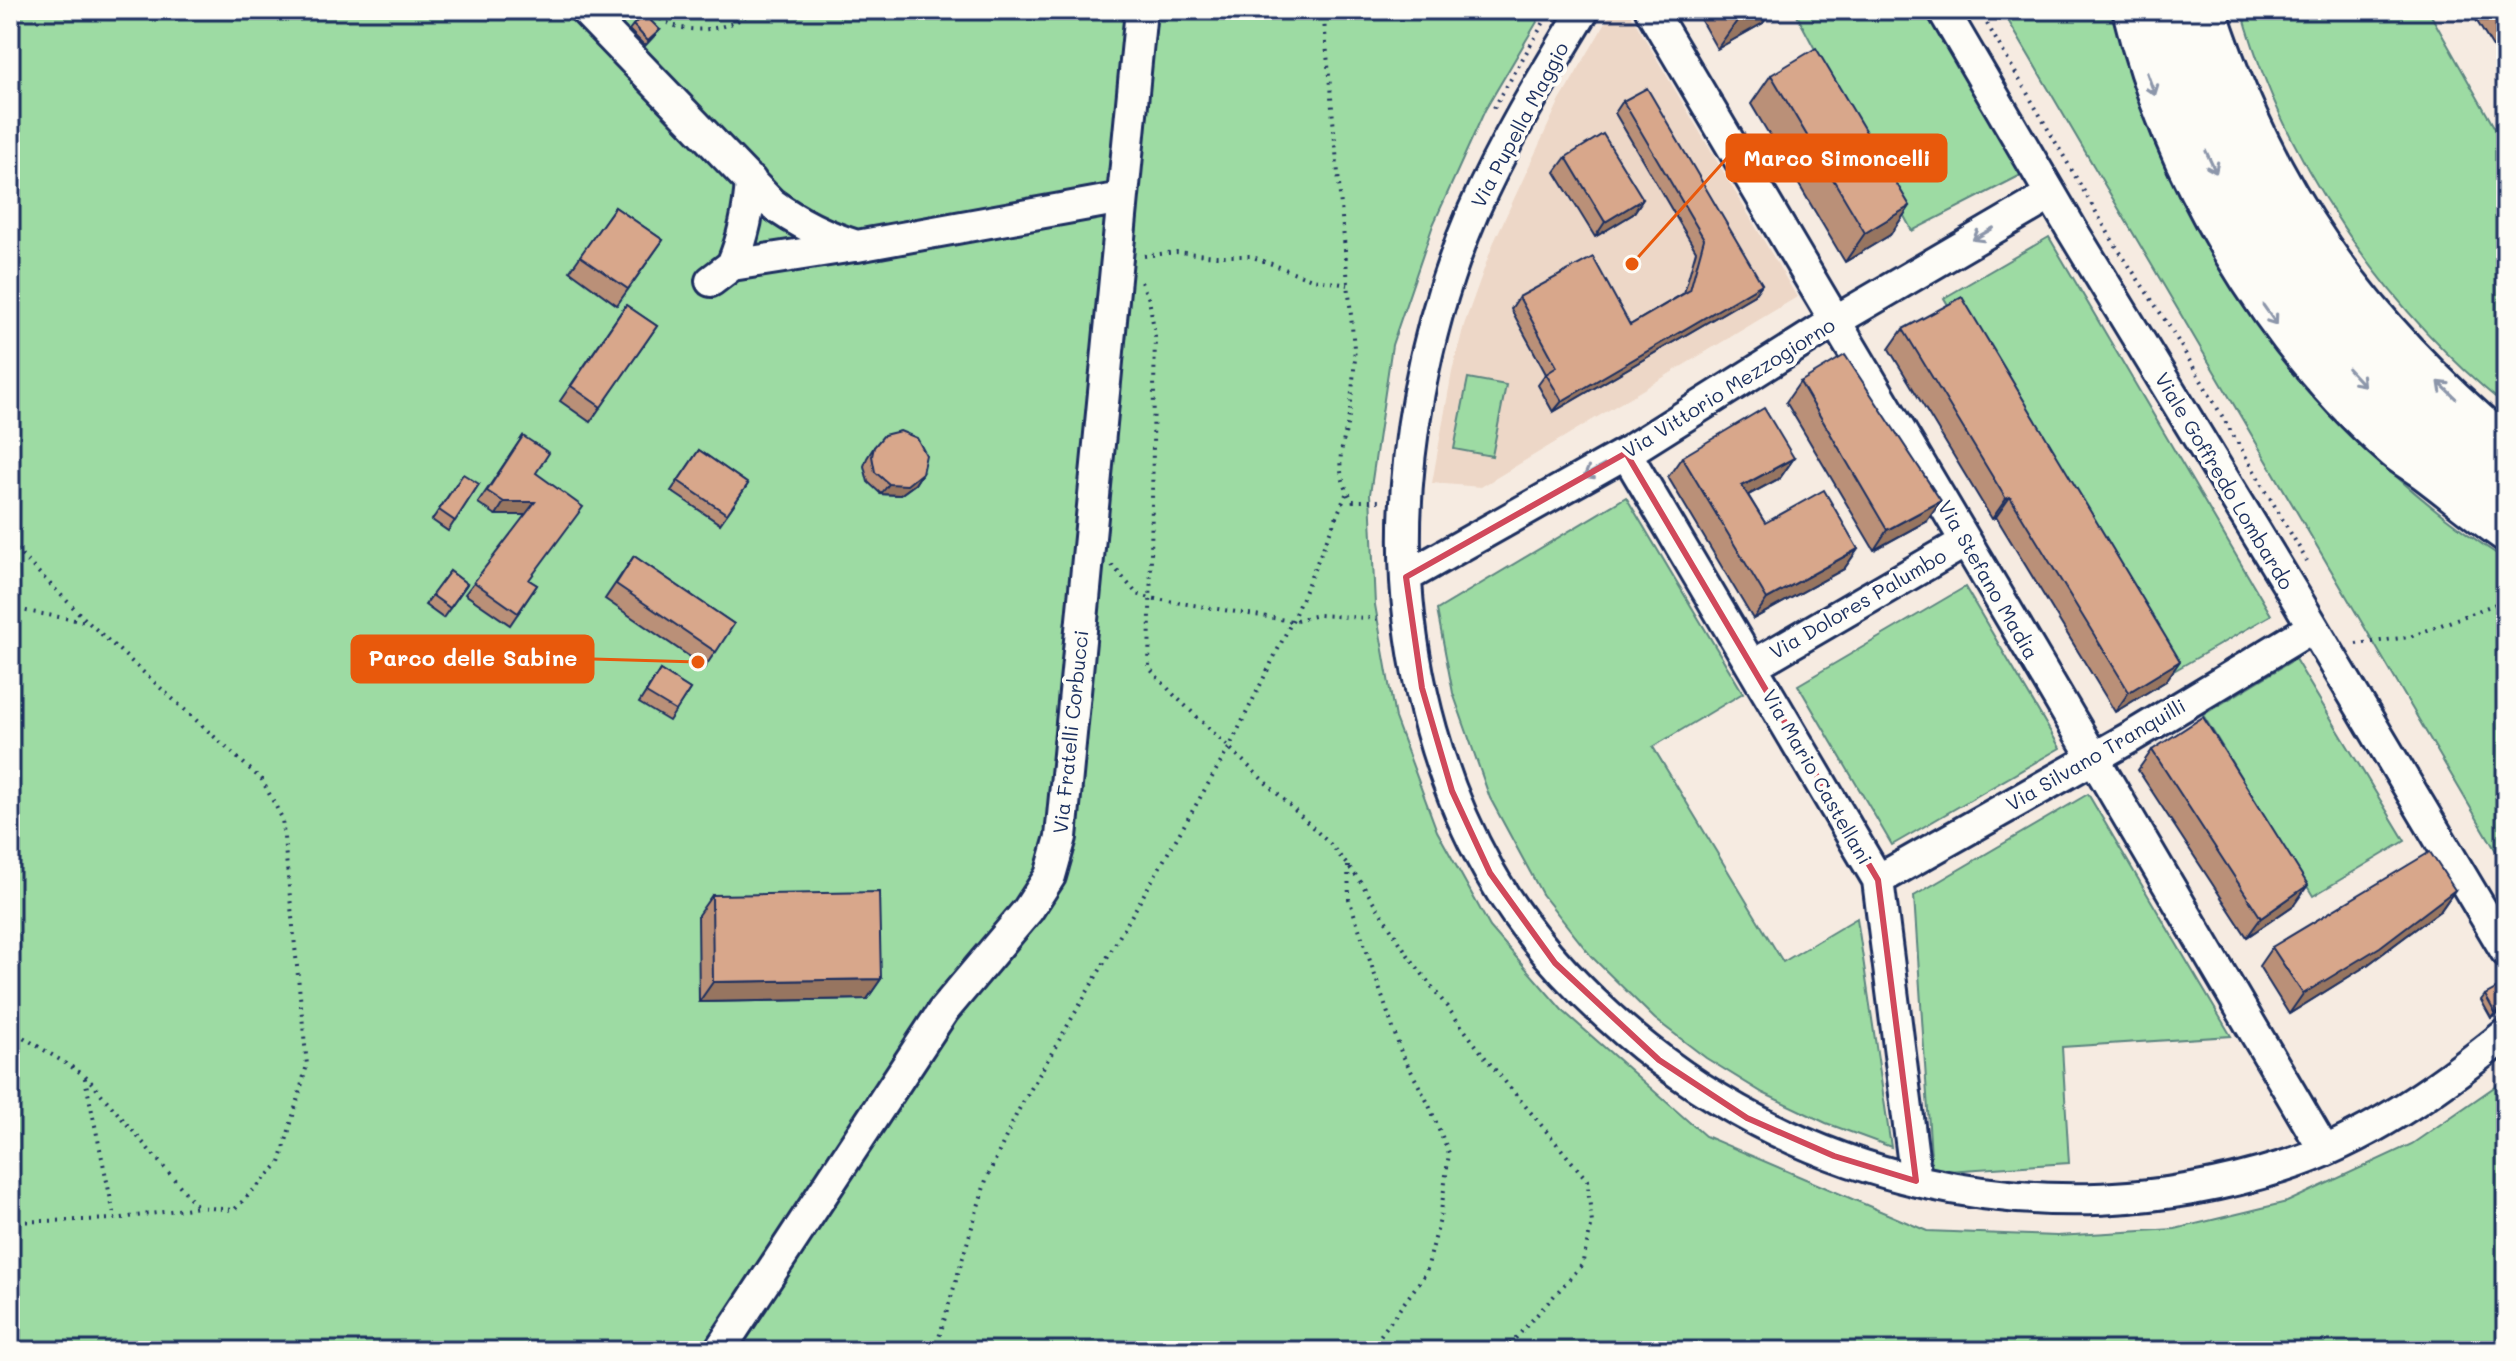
<svg xmlns="http://www.w3.org/2000/svg" width="2516" height="1361" font-family="Mali,sans-serif">
  <style>
    .built { fill: #edd7c7 }
    .green { fill: #9ddba3; stroke: #5c8580; stroke-width: 2 }
    .lines { fill: none; stroke-linecap: round; stroke-linejoin: round }
    .minor-casing { stroke: #1b2f5e; stroke-width: 36 }
    .path { stroke: #1b2f5e; stroke-width: 4; stroke-dasharray: 2 6; stroke-linecap: butt }
    .minor { stroke: #fdfcf7; stroke-width: 30 }
    .wall { fill: #ba9078; stroke: #1b2f5e; stroke-width: 2 }
    .shaded-wall { fill: #977561; stroke: #1b2f5e; stroke-width: 2 }
    .building { fill: #d8a78b; stroke: #1b2f5e; stroke-width: 2 }
    .oneway { stroke: #8c96aa }
    .marked { fill: none; stroke: #d1495b; stroke-width: 6; stroke-linejoin: round }
    .labels { text-anchor: middle; stroke-width: 8; stroke-linejoin: round; paint-order: stroke }
    .street-label { font-size: 20px; fill: #1b2f5e; stroke: #fdfcf7 }
    .leader { fill: none; stroke: #e8590c; stroke-width: 3 }
    .callout-dot { fill: #e8590c; stroke: #fdfcf7; stroke-width: 3 }
    .callout { fill: #e8590c; stroke: #e8590c; stroke-width: 3 }
    .callout-label { font-size: 22px; text-anchor: middle; font-weight: bold; fill: #fff }
  </style>
  <rect width="100%" height="100%" fill="#f6ebe1"/>
  <filter id="ink" filterUnits="userSpaceOnUse"><feTurbulence type="fractalNoise" baseFrequency=".0125" numOctaves="2"/><feDisplacementMap in="SourceGraphic" scale="16" xChannelSelector="R" yChannelSelector="G"/><feConvolveMatrix kernelMatrix="1 2 1 2 8 2 1 2 1" color-interpolation-filters="sRGB"/></filter>
  <g filter="url(#ink)">
    <!-- built -->
    <path class="built" d="M1613 10H1628L1797 297 1481 487 1432 483 1452 372 1464 325 1493 244 1558 104Z"/>
    <!-- green -->
    <path class="green" d="M10 10H1544L1485 110 1433 225 1392 345 1370 494 1375 605 1395 718 1437 831 1490 927 1562 1010 1705 1136 1927 1231 2057 1236 2175 1229 2287 1202 2412 1144 2506 1079V1351H10Z
      M1794 10H1933L2027 172 1912 231Z
      M2002 10H2111C2124 53 2136 96 2152 137 2163 166 2178 193 2193 219 2268 356 2374 475 2506 560V868Z
      M2242 10H2428L2506 148V406C2385 309 2283 160 2242 10Z
      M2049 237 2271 615 2165 676 1944 298Z
      M1468 378 1506 385 1492 456 1454 449Z
      M1626 497 1743 693 1653 747 1783 962 1857 918 1891 1147 1826 1123 1763 1093 1706 1058 1655 1019 1591 956 1542 894 1490 798 1453 693 1437 610Z
      M1965 587 2060 748 1892 845 1798 685Z
      M2295 659 2405 841 2313 896 2203 715Z
      M2088 794 2231 1036 2062 1047 2069 1163 1932 1172 1914 896Z"/>
    <g class="lines">
      <defs>
        <path id="minor" d="M585 10 771 203C798 223 824 236 857 246L1122 198
          M1584 10C1544 76 1504 141 1473 212 1425 324 1399 459 1406 581 1412 680 1440 784 1489 871 1520 926 1562 974 1608 1016 1791 1184 2045 1242 2282 1167 2365 1141 2439 1088 2506 1034
          M1651 10C1878 388 2100 770 2324 1150
          M1943 10 2072 230 2296 598 2506 951
          M2128 10C2167 172 2267 343 2393 453 2402 461 2414 467 2423 474 2451 495 2477 517 2506 537
          M2156 10C2191 149 2263 279 2362 383 2378 401 2394 421 2412 435 2442 459 2475 481 2506 503
          M2186 10C2237 195 2349 362 2506 473
          M2211 10C2269 190 2362 320 2506 441
          M732 265C744 237 749 212 751 181
          M711 281 732 265 854 246
          M1626 453 1878 880 1916 1181
          M1406 577 1626 453 1837 320 2051 195
          M1752 666 1965 542
          M1878 880 2131 737 2313 627
          M719 1351 943 1011 1028 910 1050 876 1061 837 1141 10"/>
      </defs>
      <!-- minor casing -->
      <use href="#minor" class="minor-casing"/>
      <!-- path -->
      <path class="path" d="M647 10C655 15 665 23 675 26 700 34 734 28 753 10
        M1323 10 1355 359C1353 378 1352 398 1349 416 1342 452 1332 467 1353 501H1380
        M1979 10 2114 243 2171 329 2307 561
        M1494 108 1544 22
        M1144 256 1176 252 1216 256H1250L1312 279 1348 285
        M1141 282 1149 299 1155 335 1149 668 1174 695 1330 844 1358 878 1408 955 1487 1060 1587 1180 1592 1223 1582 1265 1504 1351
        M10 544 88 622 262 780 282 818 307 1065 280 1163 234 1210 198 1207
        M1112 565 1137 594 1150 598 1292 621 1318 615 1383 619
        M10 608 86 622
        M2356 644 2410 637 2506 600
        M1348 866 1349 899 1401 1052 1428 1103 1449 1153 1440 1219 1426 1273 1369 1351
        M10 1029 83 1074
        M10 1222 115 1219 198 1207 84 1074 115 1219
        M935 1351 986 1180 1018 1111 1229 748 1292 621 1347 492"/>
      <!-- minor -->
      <use href="#minor" class="minor"/>
    </g>
    <!-- wall -->
    <path class="wall" d="M1695 10H1772L1763 23 1717 49Z
      M2470 10H2506V69Z
      M633 25 660 30 645 46 629 30Z
      M1771 75 1910 206 1890 235 1845 262 1751 104Z
      M1623 101 1762 284 1754 295 1553 412 1538 385 1546 374 1511 309 1519 297 1630 325 1684 293 1696 251 1615 113Z
      M1566 157 1643 199 1633 214 1595 237 1555 172Z
      M615 207 663 240 617 305 570 271Z
      M626 305 657 326 590 422 560 401Z
      M1903 329 2166 681 2115 712 1996 517 1992 519 1889 349Z
      M1800 382 1927 521 1874 550 1786 402Z
      M523 436 536 473 529 580 537 585 510 625 465 594 526 515H496L478 503Z
      M874 447 922 473 915 484 900 495 881 494 868 482 864 466 867 458Z
      M699 450 748 484 720 524 671 491Z
      M1682 457 1794 458 1780 478 1748 495 1765 523 1858 549 1844 569 1753 619 1668 477Z
      M456 484H479L448 531 432 520Z
      M634 556 734 624 705 667 605 599Z
      M450 571 467 584 443 618 425 605Z
      M660 670 690 689 669 721 639 703Z
      M2152 750 2294 905 2247 937 2138 770Z
      M2455 890 2441 910 2366 966 2289 1014 2259 966 2272 947Z
      M712 895 881 979 867 999 699 1002 698 915Z
      M2485 995 2506 1009 2491 1018 2481 1000Z"/>
    <!-- shaded-wall -->
    <path class="shaded-wall" d="M1756 10H1772L1763 23 1717 49 1737 21Z
      M1643 199 1633 214 1595 237 1605 222Z
      M1910 206 1890 235 1845 262 1865 233Z
      M1762 284 1754 295 1553 412 1562 401Z
      M1794 458 1780 478 1728 506 1742 486Z
      M922 473 915 484 900 495 881 494 889 484Z
      M2010 497 1996 517 1992 519 2006 499Z
      M1941 501 1927 521 1874 550 1887 530Z
      M504 502H535L527 515H496Z
      M1858 549 1844 569 1753 619 1767 599Z
      M2180 661 2166 681 2115 712 2129 692Z
      M2308 885 2294 905 2247 937 2261 918Z
      M2455 890 2441 910 2366 966 2289 1014 2303 994Z
      M881 979 867 999 699 1002 713 982Z
      M2506 1006V1009L2491 1018 2495 1013Z"/>
    <!-- building -->
    <path class="building" d="M1731 10H1756L1737 21Z
      M644 14 660 30 648 41 633 25Z
      M1816 48 1910 206 1865 233 1771 75Z
      M1647 88 1762 284 1562 401 1546 374 1557 367 1519 297 1593 257 1630 325 1690 290 1704 239 1623 101Z
      M1603 134 1643 199 1605 222 1566 157Z
      M615 207 663 240 628 289 580 256Z
      M1962 297 2180 661 2129 692 2010 497 2006 499 1903 329Z
      M626 305 657 326 601 407 571 386Z
      M1845 355 1941 501 1887 530 1800 382Z
      M1764 408 1794 458 1742 486 1765 523 1824 490 1858 549 1767 599 1682 457Z
      M900 431 917 438 926 455 922 473 907 485 889 484 875 472 872 456 874 447 884 435Z
      M523 436 549 453 536 473 583 507 529 580 537 585 518 613 474 582 535 502H504L487 491Z
      M699 450 748 484 727 514 678 481Z
      M463 474 479 484 455 521 439 510Z
      M634 556 734 624 716 652 616 584Z
      M450 571 467 584 450 608 432 595Z
      M660 670 690 689 676 711 646 693Z
      M2203 717 2308 885 2261 918 2152 750Z
      M2430 852 2455 890 2380 947 2303 994 2272 947Z
      M879 892 881 979 713 982 712 895Z
      M2501 986 2506 994V1006L2495 1013 2485 995Z"/>
    <!-- one-way arrows -->
    <defs><path id="oneway-shaft" d="M-6 0H5M1.5-3L5.5 0L1.5 3" fill="none" stroke-width="1.6" stroke-linecap="round" stroke-linejoin="round" transform="scale(2)"/></defs>
    <g class="oneway">
      <use href="#oneway-shaft" transform="translate(2151 84) rotate(70)"/>
      <use href="#oneway-shaft" transform="translate(2211 162) rotate(65)"/>
      <use href="#oneway-shaft" transform="translate(1983 234) rotate(150)"/>
      <use href="#oneway-shaft" transform="translate(2270 315) rotate(55)"/>
      <use href="#oneway-shaft" transform="translate(2356 377) rotate(47)"/>
      <use href="#oneway-shaft" transform="translate(2447 390) rotate(-136)"/>
      <use href="#oneway-shaft" transform="translate(1594 471) rotate(151)"/>
    </g>
  </g>
  <!-- marked area -->
  <path class="marked" d="M1626 453 1878 880 1916 1181 1834 1156 1747 1118 1659 1060 1555 963 1490 873 1452 791 1422 688 1406 577Z"/>
  <g class="labels">
    <!-- street labels -->
    <g class="street-label">
      <text transform="translate(1520 125) rotate(-62)" y="7">Via Pupella Maggio</text>
      <text transform="translate(1729 388) rotate(-32)" y="7">Via Vittorio Mezzogiorno</text>
      <text transform="translate(2224 481) rotate(59)" y="7">Viale Goffredo Lombardo</text>
      <text transform="translate(1988 580) rotate(60)" y="7">Via Stefano Madia</text>
      <text transform="translate(1858 604) rotate(-30)" y="7">Via Dolores Palumbo</text>
      <text transform="translate(1071 732) rotate(-84)" y="7">Via Fratelli Corbucci</text>
      <text transform="translate(2096 755) rotate(-30)" y="7">Via Silvano Tranquilli</text>
      <text transform="translate(1817 777) rotate(60)" y="7">Via Mario Castellani</text>
    </g>
  </g>
  <!-- callouts -->
  <path class="leader" d="M1632 264L1727 158M698 662L593 659"/>
  <g class="callout-dot">
    <circle cx="1632" cy="264" r="8"/>
    <circle cx="698" cy="662" r="8"/>
  </g>
  <g class="callout">
    <rect x="1727" y="135" width="219" height="46" rx="8"/>
    <rect x="352" y="636" width="241" height="46" rx="8"/>
  </g>
  <g class="callout-label">
    <text x="1837" y="166">Marco Simoncelli</text>
    <text x="473" y="666">Parco delle Sabine</text>
  </g>
  <!-- margin -->
  <rect width="2516" height="1361" fill="none" stroke="#fdfcf7" stroke-width="40"/>
  <rect x="20" y="20" width="2476" height="1321" fill="none" stroke="#1b2f5e" stroke-width="3" filter="url(#ink)"/>
</svg>
